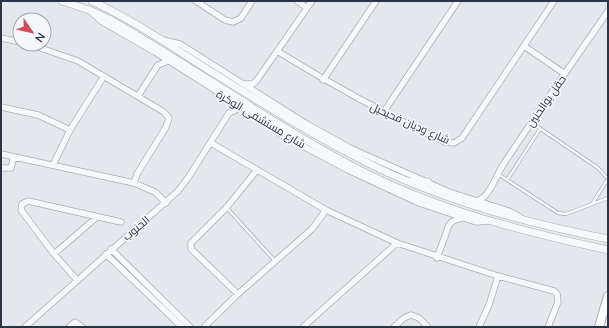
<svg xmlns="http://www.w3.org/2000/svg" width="609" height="328" font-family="Lato,Cairo,sans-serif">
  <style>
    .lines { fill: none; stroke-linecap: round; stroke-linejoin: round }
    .service-casing { stroke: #a9aeb7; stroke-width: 4 }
    .minor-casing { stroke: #a9aeb7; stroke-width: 7 }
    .tertiary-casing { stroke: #a9aeb7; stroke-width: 8 }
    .secondary-casing { stroke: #a9aeb7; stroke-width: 10 }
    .service { stroke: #f7f8fa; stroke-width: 2.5 }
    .minor { stroke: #f7f8fa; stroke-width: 5.5 }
    .tertiary { stroke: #f7f8fa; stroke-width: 7 }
    .secondary { stroke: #fff; stroke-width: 8 }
    .labels { text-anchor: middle; stroke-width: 3.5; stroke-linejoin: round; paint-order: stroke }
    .street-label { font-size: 11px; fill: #2b3445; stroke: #f4f6f9 }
  </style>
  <rect width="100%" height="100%" fill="#e4e7ec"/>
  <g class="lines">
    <defs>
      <path id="service" d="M532 123 598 168 608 179
        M498 174 558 213 566 214 608 198
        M507 180 540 129
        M592 204 608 179
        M227 208 275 261"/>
      <path id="minor" d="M196 1 225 20 233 22 241 18 252 1
        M297 1 307 8
        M92 13 101 21 155 52 262 120 280 134 348 170 419 203 476 222 488 221
        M1 38 20 42
        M163 40 180 44 305 123 352 149 449 192 509 211 520 217
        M29 44 78 61 164 112 169 118 166 127 137 174 134 183
        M524 46 565 74
        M277 51C332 85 387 115 445 142L454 143 462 138 554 1
        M323 80 376 1
        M243 84H253L257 80 312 1
        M138 96 158 65 168 61
        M1 107 38 115 70 130
        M383 113 458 1
        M211 143 326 210 397 243 498 276 554 291 557 294 558 302 548 327
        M1 154 134 183 155 192 166 203
        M53 165 70 130 104 76
        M1 168H11L14 157
        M477 201C490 196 495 178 503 165 537 113 573 62 608 11
        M111 249 190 327
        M54 254 97 217
        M106 254 182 327
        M437 258 449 225 453 221 462 218
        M77 280 54 254 21 210 22 204 28 201 121 222
        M238 294 191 249V243L227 207 257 170
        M25 327 178 191 188 178 229 113 240 108
        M69 327 75 322 82 327
        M204 327 238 294 312 229 326 210
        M303 327 397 243
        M394 327 404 318 411 315 419 318 428 327
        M479 327 489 305 498 276"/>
      <path id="tertiary" d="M62 1 89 10 111 20C193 67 269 122 352 166 433 209 520 231 608 250
        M92 1C133 20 169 45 207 69 252 97 298 126 345 151 426 196 517 221 608 239
        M271 127 288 131
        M412 181 428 182"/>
      <path id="secondary" d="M599 327 608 296"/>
    </defs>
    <!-- service casing -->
    <use href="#service" class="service-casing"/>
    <!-- minor casing -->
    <use href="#minor" class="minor-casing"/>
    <!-- tertiary casing -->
    <use href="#tertiary" class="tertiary-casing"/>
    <!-- secondary casing -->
    <use href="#secondary" class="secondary-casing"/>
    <!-- service -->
    <use href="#service" class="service"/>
    <!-- minor -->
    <use href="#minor" class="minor"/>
    <!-- tertiary -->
    <use href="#tertiary" class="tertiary"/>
    <!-- secondary -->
    <use href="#secondary" class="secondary"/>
  </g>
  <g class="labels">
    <!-- street labels -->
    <g class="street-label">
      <text transform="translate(546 101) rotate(-55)" y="4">حقل بوالحنين</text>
      <text transform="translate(261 119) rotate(31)" y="4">شارع مستشفى الوكرة</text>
      <text transform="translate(410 123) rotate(24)" y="4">شارع وديان فحيحيل</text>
      <text transform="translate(136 228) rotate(-40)" y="4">الجنوب</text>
    </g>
  </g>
  <!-- border -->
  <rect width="609" height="328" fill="none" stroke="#2b3445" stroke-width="4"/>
  <!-- north arrow -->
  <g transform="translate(32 32) rotate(124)"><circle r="19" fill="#f4f6f9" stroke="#a4a8b1"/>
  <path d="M0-3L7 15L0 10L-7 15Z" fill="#d1495b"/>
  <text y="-6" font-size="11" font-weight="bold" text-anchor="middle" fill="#2b3445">N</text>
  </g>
</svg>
